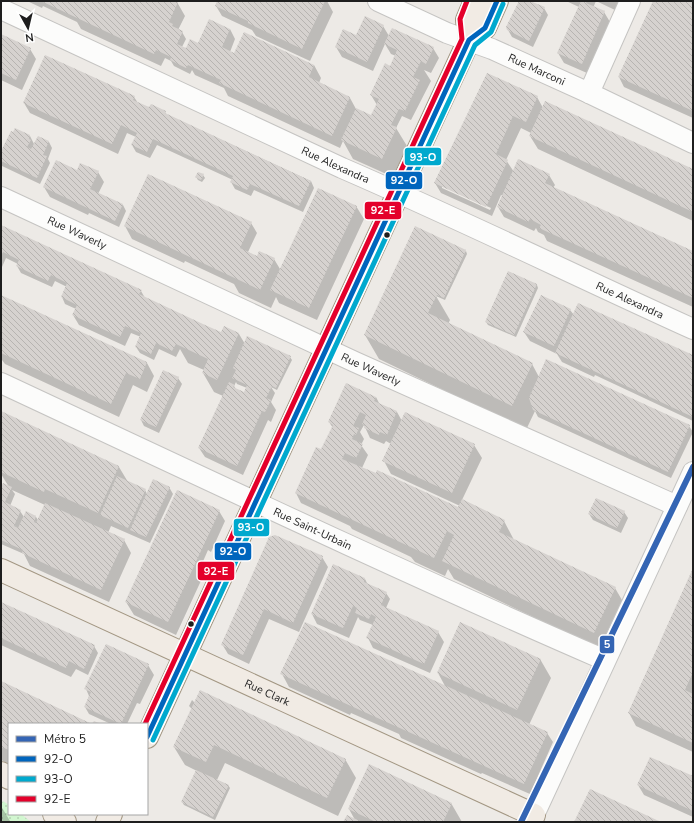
<svg xmlns="http://www.w3.org/2000/svg" width="694" height="823" font-family="'Nunito Sans',sans-serif">
  <style>
    .park { fill: url(#park-dots) }
    .shadow { fill: #0003; fill-rule: evenodd }
    .building { fill: url(#building-back-hatch) }
    .lines { fill: none; stroke-linecap: round; stroke-linejoin: round }
    .minor-casing { stroke: #c5c4c2; stroke-width: 22 }
    .major-casing { stroke: #a39783; stroke-width: 24 }
    .minor { stroke: #fcfcfb; stroke-width: 20 }
    .major { stroke: #f1ebe4; stroke-width: 22 }
    .bus-1-casing { stroke: #fff; stroke-width: 8 }
    .bus-2-casing { stroke: #fff; stroke-width: 8 }
    .bus-3-casing { stroke: #fff; stroke-width: 8 }
    .bus-1 { stroke: #0065bd; stroke-width: 5 }
    .bus-2 { stroke: #00a9ce; stroke-width: 5 }
    .bus-3 { stroke: #e4002b; stroke-width: 5 }
    .metro-1-casing { stroke: #fff; stroke-width: 9 }
    .metro-1 { stroke: #3465b4; stroke-width: 6 }
    .bus-dot { fill: #1e1e1e; stroke: #fff; stroke-width: 1.5 }
    .labels { text-anchor: middle; stroke-width: 3; stroke-linejoin: round; paint-order: stroke }
    .street-label { font-size: 11px; fill: #1e1e1e; stroke: #fff }
    .line-badge { stroke: #fff; stroke-width: 1.5 }
    .badge-label { font-size: 11px; text-anchor: middle; font-weight: bold; fill: #fff }
  </style>
  <defs>
    <pattern id="park-dots" width="8" height="8" patternUnits="userSpaceOnUse"><rect width="8" height="8" fill="#d2f6d0"/><path d="M2 2h.1M6 6h.1" fill="none" stroke="#b4d2b2" stroke-width="1.8" stroke-linecap="round"/></pattern>
    <pattern id="building-back-hatch" width="6" height="6" patternUnits="userSpaceOnUse"><rect width="6" height="6" fill="#d6d2cf"/><path d="M-1 5l2 2M0 0l6 6M5-1l2 2" fill="none" stroke="#b7b4b1"/></pattern>
  </defs>
  <rect width="100%" height="100%" fill="#edeae6"/>
  <!-- park -->
  <path class="park" d="M3 801 9 805V814H21L31 822H1V805Z"/>
  <!-- shadow -->
  <path class="shadow" d="M27 1H174L177 2 185 16 178 30 182 32 186 39 182 47 186 49 230 29 235 39 230 52 234 54 314 65 321 78 319 83 350 98 356 109 372 117 377 105 371 95 392 68 396 56 391 54 385 44 373 71 342 57 336 47 383 26 389 36 433 48 439 58 431 73 424 70 431 81 411 120 402 116 396 128 407 146 393 177 353 159 343 141 340 148 228 96 224 88 195 75 192 70 190 74 174 66 171 61 165 58 161 66 81 29 77 22 43 6 42 8Z
    M218 1H327L333 12 310 61 256 36 252 30 222 16 216 6Z
    M520 1H528L544 8 548 15 533 47 512 37 508 30Z
    M566 1H620L615 10 596 1 593 8 604 12 610 22 587 73 564 63 558 53 579 7Z
    M654 1H693V118L624 87 619 77Z
    M1 35 30 49 36 59 22 90 1 80Z
    M488 74 537 97 543 108 693 170V221L538 149 530 136 531 133 521 128 506 160 514 172 549 175 555 185 553 188 693 252V307L547 241 544 235 538 232 536 228 534 231 504 217 498 207 503 196 501 195 492 216 441 193 435 183ZM442 186 491 208 490 210 442 188Z
    M134 97 138 103 149 109 165 112 167 115 311 181 314 188 303 212 254 190 251 196 235 189 231 182 233 180 157 145 150 158 136 152 132 145 136 137 127 133 118 154 30 113 24 103Z
    M14 133 30 136 34 144 38 137 49 142 52 148 48 159 50 163 40 184 2 166 1 164V154Z
    M77 172H98L104 182 98 194 123 205 126 211 119 227 89 213 88 215 50 197 44 187Z
    M203 175 205 178 202 182 198 180 196 177Z
    M356 206 364 219 317 320 279 303 276 297 271 308 239 293 234 284 185 261 184 263 132 239 125 226 251 223 257 233 248 252 257 257 274 259 280 269Z
    M1 226 141 291 145 298 221 333 224 327 239 334 245 344 290 357 292 360 277 390 271 387 275 393 271 402 276 410 271 422 268 420 243 475 205 457 199 448 223 396 214 392 203 373 204 370 188 363 180 349 176 357 159 349 154 360 140 353 136 347 141 337 131 333 125 346 79 325 73 315 76 309 65 304 62 297 67 287 55 281 52 287 21 273 17 266 18 264 6 258 2 267H1ZM236 382 237 384 247 388 245 393 236 389 234 386Z
    M466 251 467 254 445 300 436 296 450 320 448 324 532 364 539 377 689 426 693 432 671 478 538 417 535 411 526 430 379 359 365 335Z
    M509 272 537 285 538 288 516 337 488 325 486 322Z
    M1 296 147 363 154 376 147 392 133 385 119 417 5 364 2 360 1 362Z
    M570 310 574 315 693 356V421L595 375 594 377 562 362 557 354 530 341 524 332Z
    M178 378 182 384 159 433 144 426 141 420Z
    M376 397 380 405 397 412 402 421 474 445 482 458 462 500 504 521 514 540 615 588 626 607 604 651 454 579 448 569 445 576 415 562 411 557 352 529 350 526 301 503 296 493 322 450 333 428 329 422ZM364 425 370 438 384 444 386 441 391 444 384 461 391 474 460 506 459 508 362 468 368 455 361 445 364 439 360 432Z
    M1 412 119 467 128 482 145 490 147 494 169 487 173 494 150 543 111 526 108 533 124 540 131 553 109 602 30 566 24 554 1 544V489L9 487 1 474ZM12 490 45 505 38 520 36 517H24L20 511 10 506 15 494Z
    M219 511 225 521 211 552 208 550 201 566 205 572 176 635 134 615 126 602Z
    M624 512 628 518 621 533 593 520 589 514Z
    M322 557 328 567 299 632 269 619 249 664 228 654 222 644Z
    M333 565 365 579 368 585 386 593 390 599 386 608 438 632 444 642 430 673 373 648 368 638 373 625 360 620 358 617 349 638 317 624 312 614Z
    M693 570V752L636 726 629 713Z
    M1 603 94 646 98 653 88 675 76 669 71 677 1 645Z
    M305 623 445 686 438 673 540 659 551 678 529 725 547 733 553 742 530 794 482 773 481 774 401 738 399 734 351 713 350 715 289 687 282 674Z
    M148 665 154 675 140 704 137 703 127 724H111L89 714 85 707 89 696 86 689Z
    M1 682 91 724H9V764L1 760Z
    M192 700 195 703 345 759 356 778 338 816 225 763 217 780 228 785 230 788 215 820 184 805 182 802 197 771 185 765 174 747 192 709 189 706Z
    M693 777V817L644 795 638 785Z
    M451 803 462 822H344L355 820 349 809Z
    M1 806 10 821 9 822H1Z"/>
  <!-- building -->
  <path class="building" d="M41 1H177L178 2 169 22 173 24 172 26 183 31 177 44 186 48 190 39 198 43 209 19 230 29 222 47 234 53 244 32 314 65 309 77 350 97 332 136 219 83 221 80 188 65 186 68 170 60 171 57 156 50 154 54Z
    M217 1H325L302 49 248 23V21L215 6Z
    M519 1H530L545 7 529 41 507 30 506 27Z
    M581 1H587L586 3 605 11 582 64 557 53Z
    M653 1H693V111L618 77Z
    M365 16 384 25 367 62 335 47 343 29 356 35Z
    M392 28 434 47 426 64 421 61 413 77 420 80 405 111 399 109 391 125 397 127 382 159 341 140 356 108 371 115 379 99 370 95 385 63 390 66 397 50 384 44Z
    M1 34 31 48 16 80 1 73Z
    M45 55 135 96 133 100 149 107 151 104 166 111 165 113 311 181 299 206 250 184 247 190 230 182 233 176 153 139 147 152 131 145 137 133 121 125 112 144 23 103Z
    M487 73 538 96 526 122 513 116 496 154 508 160 486 207 434 183Z
    M545 101 693 169V212L529 136Z
    M15 128 30 135 29 139 31 140 27 147 31 149 38 136 49 141 43 155 47 156 37 178 1 161V151L11 131 13 132Z
    M518 159 550 174 545 183 693 251V298L539 228 541 225 530 219 528 222 497 207Z
    M56 160 77 170 80 163 99 171 90 189 123 204 115 221 43 187Z
    M198 172 204 174 201 180 195 177Z
    M148 174 252 222 240 248 257 256 259 251 275 258 260 290 124 226Z
    M318 188 357 206 309 308 270 290Z
    M1 225 142 290 139 294 205 325 221 332 224 326 239 333 217 380 202 373 208 359 176 344 172 351 156 343 151 354 135 347 141 333 125 326 120 337 72 315 77 305 61 297 67 283 51 275 48 281 16 266 19 260 3 252 1 256Z
    M415 226 466 250 444 298 437 295 428 313 533 363 512 406 364 335Z
    M508 271 537 284 514 335 485 322Z
    M1 295 147 362 140 379 126 373 111 404 1 353Z
    M541 295 571 309 554 346 523 332Z
    M578 303 693 355V417L555 353Z
    M247 336 291 356 276 388 272 386 266 398 271 400 265 412 262 411 237 466 198 448 229 382 235 385 233 387 244 392 247 385 232 378 236 370 233 368Z
    M546 359 690 425 668 472 533 410 529 398Z
    M163 370 179 377 156 427 140 420Z
    M346 383 376 397 374 401 397 411 387 435 380 432 379 435 364 428 365 425 362 424 366 415 360 412 353 426 359 428 356 435 354 434 352 439 363 444 356 458 345 453 342 459 376 473 377 470 458 507 462 499 505 520 499 532 616 587 594 633 442 561 454 535 447 531 434 558 295 493 316 447 321 449 333 425 328 422Z
    M1 411 119 466 98 513 45 489 44 492 1 472Z
    M405 412 475 444 452 493 382 461Z
    M117 476 146 489 128 528 100 515Z
    M153 479 170 487 146 537 130 530Z
    M3 483 12 487 5 502 21 510 14 526 18 528 26 511 36 516 34 522 36 523 45 503 125 539 101 590 22 553 23 550 1 540V486Z
    M177 490 220 510 168 622 125 602Z
    M596 498 625 511 617 528 588 514Z
    M275 535 323 556 293 623 264 609 243 655 221 645 269 537Z
    M333 564 365 578 364 582 387 592 381 605 439 631 424 664 366 638 376 617 371 614 369 619 355 613 357 608 353 606 343 628 311 614Z
    M693 568V672L685 690 693 694V743L628 713Z
    M1 602 95 645 84 669 69 661 66 668 1 638Z
    M305 622 548 732 524 784 280 674Z
    M460 622 541 659 517 710 437 673Z
    M106 644 149 664 121 724 84 707 91 692 84 689Z
    M1 681 92 724 94 721 101 724H9V750L1 747Z
    M200 690 346 759 327 798 214 745 206 762 173 747Z
    M650 757 693 776V811L637 785Z
    M369 764 452 803 443 822H376L348 809Z
    M196 770 229 785 213 817 181 802Z
    M590 789 661 822H574Z
    M347 815 362 822H343Z"/>
  <g class="lines">
    <defs>
      <g id="minor">
        <path id="s1" d="M378 1 447 33 492 49 589 93 693 143"/>
        <path id="s2" d="M1 9 342 168C460 219 576 276 693 329"/>
        <path d="M589 93 630 1"/>
        <path id="s3" d="M1 197 355 362 677 506"/>
        <path id="s4" d="M1 383C202 477 402 572 605 660"/>
        <path d="M534 815 693 472"/>
      </g>
      <g id="major">
        <path d="M469 40 467 20 475 1"/>
        <path id="s5" d="M1 570 534 815 531 822"/>
        <path d="M147 737 469 40 485 28 497 1"/>
        <path d="M1 773 9 778"/>
        <path d="M54 814 65 822"/>
        <path d="M107 822 111 814"/>
      </g>
    </defs>
    <!-- minor casing -->
    <use href="#minor" class="minor-casing"/>
    <!-- major casing -->
    <use href="#major" class="major-casing"/>
    <!-- minor -->
    <use href="#minor" class="minor"/>
    <!-- major -->
    <use href="#major" class="major"/>
    <defs>
      <path id="bus-1" d="M147 737 469 40 485 28 497 1"/>
      <path id="bus-2" d="M153 740 475 45 491 32 503 4"/>
      <path id="bus-3" d="M145 724 462 39 460 19 467 1"/>
    </defs>
    <!-- bus-1 casing -->
    <use href="#bus-1" class="bus-1-casing"/>
    <!-- bus-2 casing -->
    <use href="#bus-2" class="bus-2-casing"/>
    <!-- bus-3 casing -->
    <use href="#bus-3" class="bus-3-casing"/>
    <!-- bus-1 -->
    <use href="#bus-1" class="bus-1"/>
    <!-- bus-2 -->
    <use href="#bus-2" class="bus-2"/>
    <!-- bus-3 -->
    <use href="#bus-3" class="bus-3"/>
    <defs>
      <path id="metro-1" d="M521 822 693 467"/>
    </defs>
    <!-- metro-1 casing -->
    <use href="#metro-1" class="metro-1-casing"/>
    <!-- metro-1 -->
    <use href="#metro-1" class="metro-1"/>
  </g>
  <!-- markers -->
  <g class="bus-dot">
    <circle cx="387" cy="235" r="3.5"/>
    <circle cx="191" cy="624" r="3.5"/>
  </g>
  <g class="labels">
    <!-- street labels -->
    <g class="street-label">
      <text dy="4" stroke="none"><textPath href="#s1" startOffset="173">Rue Marconi</textPath></text>
      <text dy="4" stroke="none"><textPath href="#s2" startOffset="369">Rue Alexandra</textPath></text>
      <text dy="4" stroke="none"><textPath href="#s3" startOffset="84">Rue Waverly</textPath></text>
      <text dy="4" stroke="none"><textPath href="#s2" startOffset="693">Rue Alexandra</textPath></text>
      <text dy="4" stroke="none"><textPath href="#s3" startOffset="408">Rue Waverly</textPath></text>
      <text dy="4" stroke="none"><textPath href="#s4" startOffset="344">Rue Saint-Urbain</textPath></text>
      <text dy="4" stroke="none"><textPath href="#s5" startOffset="293">Rue Clark</textPath></text>
    </g>
  </g>
  <g class="line-badge">
    <rect x="404" y="147" width="38" height="19" rx="4" fill="#00a9ce"/>
    <rect x="385" y="171" width="38" height="19" rx="4" fill="#0065bd"/>
    <rect x="364" y="201" width="38" height="19" rx="4" fill="#e4002b"/>
    <rect x="233" y="518" width="37" height="19" rx="4" fill="#00a9ce"/>
    <rect x="214" y="542" width="38" height="19" rx="4" fill="#0065bd"/>
    <rect x="197" y="561" width="38" height="20" rx="4" fill="#e4002b"/>
    <rect x="599" y="635" width="16" height="19" rx="4" fill="#3465b4"/>
  </g>
  <g class="badge-label">
    <text x="423" y="161">93-O</text>
    <text x="404" y="184">92-O</text>
    <text x="383" y="214">92-E</text>
    <text x="251" y="531">93-O</text>
    <text x="233" y="555">92-O</text>
    <text x="216" y="575">92-E</text>
    <text x="607" y="648">5</text>
  </g>
  <!-- border -->
  <rect width="694" height="823" fill="none" stroke="#1e1e1e" stroke-width="4"/>
  <!-- legend -->
  <rect x="8" y="723" width="140" height="92" fill="#ffffff" stroke="#a5a5a5"/>
  <rect x="16" y="736" width="20" height="6" fill="#3465b4" stroke="#a5a5a5"/>
  <text x="44" y="743" font-size="12" fill="#1e1e1e">Métro 5</text>
  <rect x="16" y="756" width="20" height="6" fill="#0065bd" stroke="#a5a5a5"/>
  <text x="44" y="763" font-size="12" fill="#1e1e1e">92-O</text>
  <rect x="16" y="776" width="20" height="6" fill="#00a9ce" stroke="#a5a5a5"/>
  <text x="44" y="783" font-size="12" fill="#1e1e1e">93-O</text>
  <rect x="16" y="796" width="20" height="6" fill="#e4002b" stroke="#a5a5a5"/>
  <text x="44" y="803" font-size="12" fill="#1e1e1e">92-E</text>
  <!-- north arrow -->
  <g transform="translate(28 28) rotate(172)" stroke="#ffffff" stroke-width="3" paint-order="stroke">
  <path d="M0-3L7 15L0 10L-7 15Z" fill="#1e1e1e"/>
  <text y="-6" font-size="11" font-weight="bold" text-anchor="middle" fill="#1e1e1e">N</text>
  </g>
</svg>
